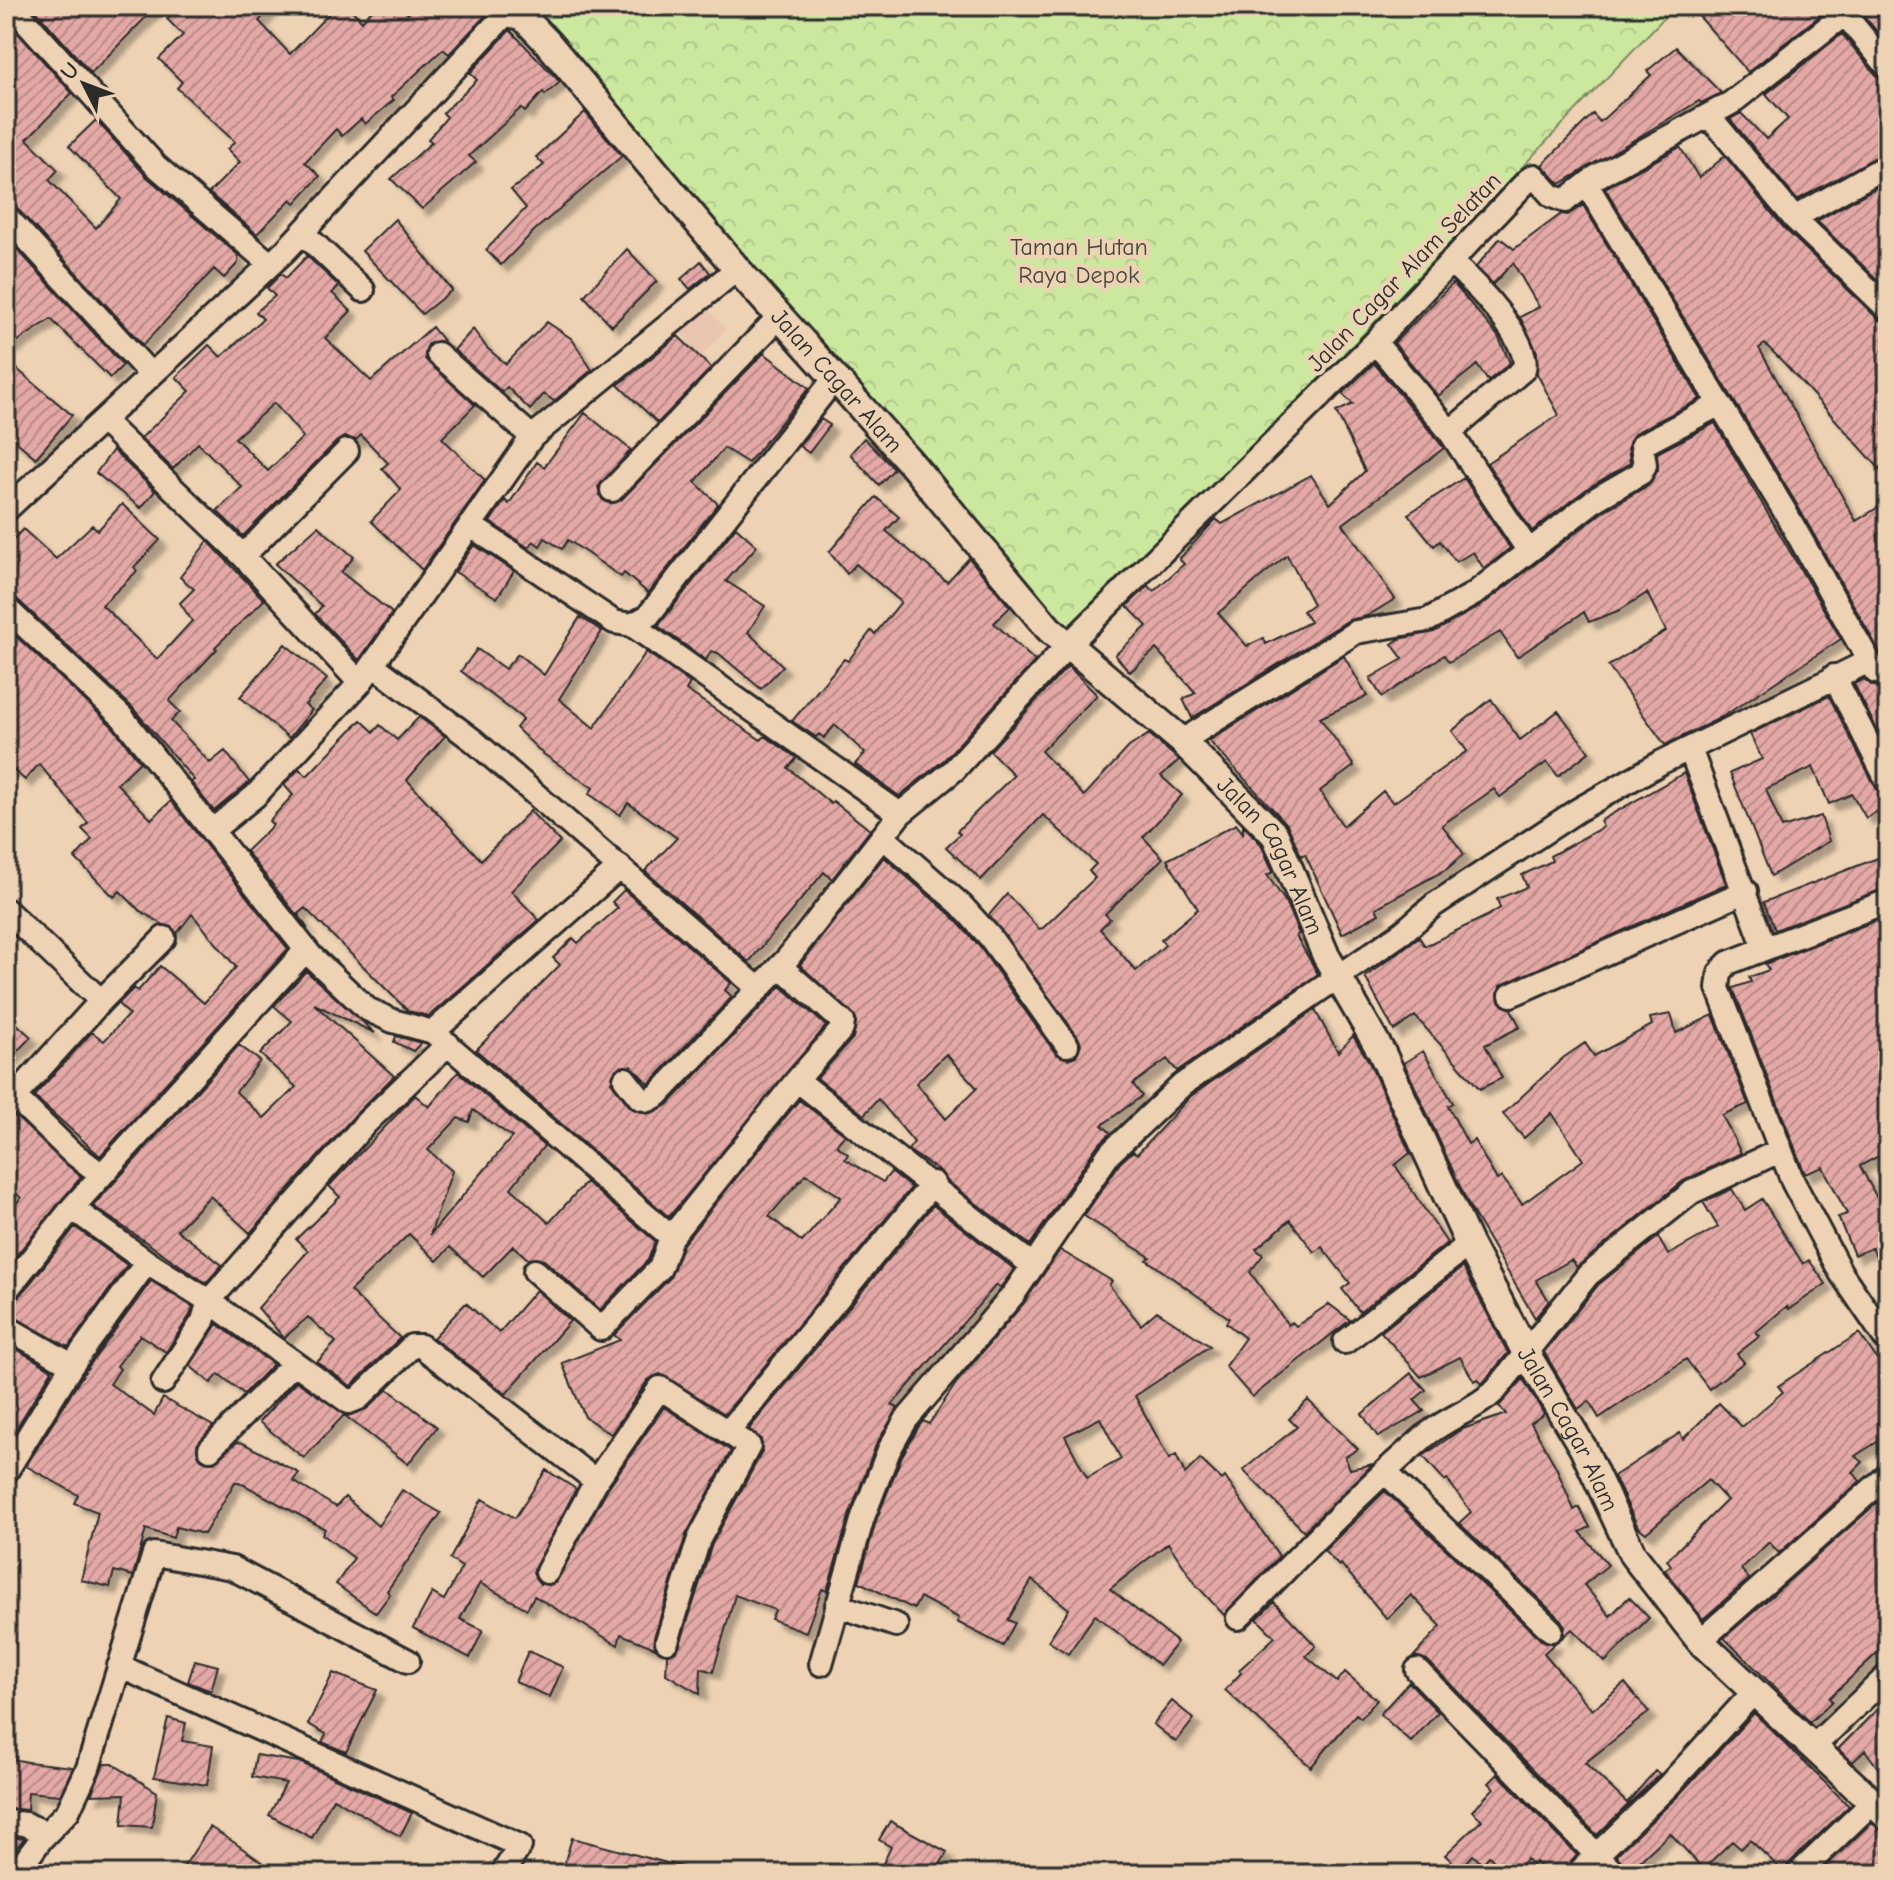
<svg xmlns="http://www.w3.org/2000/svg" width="1894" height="1880" font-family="'Comic Neue',sans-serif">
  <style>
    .built { fill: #eac6b0 }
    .park { fill: url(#park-crowns); stroke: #7c8a65; stroke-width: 2 }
    .building { fill: url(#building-hatch); stroke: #2b2b2b; stroke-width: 2; fill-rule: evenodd; filter: url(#shadow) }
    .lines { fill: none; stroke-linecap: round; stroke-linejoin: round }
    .minor-casing { stroke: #2b2b2b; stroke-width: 28 }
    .tertiary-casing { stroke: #2b2b2b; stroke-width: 32 }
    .minor { stroke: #edd3b4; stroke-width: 22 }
    .tertiary { stroke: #edd3b4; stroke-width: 26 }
    .labels { text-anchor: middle; stroke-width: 8; stroke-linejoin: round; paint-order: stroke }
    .park-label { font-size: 24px; fill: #43473c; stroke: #edd3b4 }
    .street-label { font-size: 24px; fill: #2b2b2b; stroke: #edd3b4 }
  </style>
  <defs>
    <pattern id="park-crowns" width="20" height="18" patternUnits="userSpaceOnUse" patternTransform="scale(2)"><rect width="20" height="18" fill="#cce89f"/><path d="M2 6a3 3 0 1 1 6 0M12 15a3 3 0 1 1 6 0" fill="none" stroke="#afc789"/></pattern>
    <pattern id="building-hatch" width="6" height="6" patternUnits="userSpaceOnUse" patternTransform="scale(2)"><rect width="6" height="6" fill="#e4a9a6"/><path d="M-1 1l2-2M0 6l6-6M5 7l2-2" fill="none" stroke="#b98a87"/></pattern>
    <filter id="shadow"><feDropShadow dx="7" dy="7" stdDeviation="2" flood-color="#0004"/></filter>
  </defs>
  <rect width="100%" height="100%" fill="#edd3b4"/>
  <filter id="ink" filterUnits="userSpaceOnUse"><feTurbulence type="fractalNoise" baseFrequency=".0125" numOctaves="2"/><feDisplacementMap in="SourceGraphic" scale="16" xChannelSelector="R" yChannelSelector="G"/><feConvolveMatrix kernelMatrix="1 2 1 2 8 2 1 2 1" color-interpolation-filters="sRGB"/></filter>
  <g filter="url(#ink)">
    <!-- built -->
    <path class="built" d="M706 307 726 329 703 355 677 330Z"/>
    <!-- park -->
    <path class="park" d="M529 6H1675L1298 403 1072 631 1038 603Z"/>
    <!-- building -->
    <path class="building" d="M41 6H157L91 73 36 11Z
      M181 6H272L259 21 290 54 336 6H348L362 21 375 6H399L408 14 416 6H483L486 15 449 54 443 49 391 97 394 100 365 124 361 119 342 136 336 129 305 162 320 176 295 203 291 199 257 234 209 193 240 162 227 149 235 142 177 88 182 82 159 59 183 35 167 19Z
      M1709 6H1832L1748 72 1698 15Z
      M1869 6H1888V45L1864 16Z
      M6 20 72 93 27 139 58 170 49 180 96 228 121 199 69 146 96 120 147 177 238 255V263L224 278 214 269 143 345 16 207 6 202 17 191 6 178V151L17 141 6 130Z
      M510 30 560 82 545 95 543 92 525 112 521 108 469 156 476 162 422 209 391 179 432 142 428 139 447 117 443 113 477 80 470 73Z
      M1842 34 1877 76 1888 81V151L1797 200 1730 119 1741 113 1766 139 1788 119 1766 94Z
      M1676 47 1721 93 1701 103 1699 101 1560 184 1542 165 1593 114 1600 122 1651 75 1647 71Z
      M585 112 622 156 535 230 501 265 486 250 526 208 511 190 544 165 536 157Z
      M1680 147 1699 178 1725 156 1784 228 1878 319 1888 323V478L1785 364 1765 344 1759 348 1856 521 1888 501V660L1881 654 1796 503 1605 188Z
      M1888 181V290L1817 221Z
      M1583 205 1700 399 1635 433 1628 446 1630 463 1588 488 1532 531 1487 463 1559 415 1537 374V352L1520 317 1539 307 1513 263 1493 284 1476 267 1500 238 1514 249 1561 214 1568 215Z
      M395 219 452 290 422 314 362 251Z
      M6 237 123 365 110 378 51 319 6 349Z
      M627 249 657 281 612 326 584 296Z
      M307 256 339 286 332 293 351 311 325 338 371 381 432 327 444 342 428 344 425 359 475 405 442 438 485 480 422 570 371 521 401 490 382 468 388 463 361 435 356 440 344 437 337 441 243 536 217 511 242 487 198 443 173 469 141 438 190 391 176 377 209 345 221 357 263 319 256 312 275 296 267 288 281 274 286 278ZM274 403 303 437 268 471 235 438Z
      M701 261 710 273 690 289 681 279Z
      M1453 283 1498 336 1510 363 1488 381 1477 365 1438 396 1394 343Z
      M547 322 572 339 592 370 554 401 544 394 530 410 507 387 502 392 454 350 473 329 487 348 506 364Z
      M678 336 711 368 658 423 618 385Z
      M764 353 809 388 748 463 724 448 695 482 718 504 648 593 624 573 621 577 568 540 562 549 545 538 540 546 533 541 529 548 490 522 505 500 509 504 537 462 544 467 585 413 631 450 598 487 602 499 608 503 621 500Z
      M6 360 72 415 36 458 6 433Z
      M1374 363 1444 448 1343 524 1395 599 1367 616 1349 620 1192 718 1183 699 1196 693 1156 649 1130 672 1115 655 1147 626 1127 606 1148 586 1154 591 1184 564 1179 559 1216 519 1222 524 1311 475 1330 504 1365 471 1336 412 1353 404 1342 394ZM1287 555 1313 604 1303 611 1310 622 1266 644 1264 638 1247 646 1218 613Z
      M821 419 830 425 809 453 799 446Z
      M1715 423 1841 639 1722 717 1665 745 1608 666 1666 631 1647 593 1620 610 1589 622 1584 612 1517 657 1500 632 1449 662 1444 655 1382 697 1370 678 1403 659 1392 644 1399 639 1434 632 1482 605 1604 511 1649 485 1658 470 1657 453Z
      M864 438 894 469 879 485 850 454Z
      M113 450 155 491 141 508 96 473Z
      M1464 478 1510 548 1484 569 1473 552 1456 562 1440 541 1434 546 1408 514Z
      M876 497 899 517 886 531 947 582 969 558 1010 607 994 623 1035 661 944 760 899 796 855 764 865 753 835 725 824 738 819 734 816 737 792 721 844 659 848 661 871 631 875 634 901 602 856 564 847 574 829 552Z
      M122 504 160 540 134 567 137 571 102 605 157 659 192 621 180 603 194 589 180 577 208 541 264 600 215 647 217 649 169 701 180 712 171 721 210 763 225 751 249 782 214 811 191 782 194 780 132 707 16 598 6 594V547L23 529 56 559 92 525 98 530Z
      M318 526 354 557 341 572 392 613 359 660 315 614 322 606 275 564Z
      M736 527 757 546 726 581 765 606 748 632 783 666 761 689 718 653 711 651 706 660 658 626Z
      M474 545 514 571 497 598 455 572Z
      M580 617 602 631 559 699 594 728 646 652 690 683 686 690 761 740 765 736 797 758 788 768 831 804 833 801 870 830 832 879 824 872 749 962 645 871 677 838 628 803 620 815 589 794 593 788 542 753 516 728 523 719 461 671 477 649 505 669 518 654 544 675Z
      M6 627 112 726 140 762 117 784 151 819 171 801 288 949 100 1156 34 1096 92 1032 104 1041 129 1014 118 1004 134 988 138 991 160 966 204 1003 236 967 192 914 177 933 139 910 120 891 114 897 75 858 92 839 82 829 88 823 39 764 25 780 6 763Z
      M285 644 327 679 305 705 312 710 289 738 240 697Z
      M1344 656 1367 696 1320 718 1354 766 1320 791 1343 826 1383 791 1393 803 1467 751 1452 731 1491 699 1520 740 1558 711 1589 752 1558 776 1547 762 1500 797 1494 789 1442 825 1464 854 1447 869 1376 908 1379 914 1342 934 1305 854 1301 856 1287 824 1209 741Z
      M1068 666 1097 695 1041 751 1084 796 1129 747 1149 734 1179 760 1161 776 1182 795 1143 837 1163 858 1105 914 1110 919 1100 929 1136 971 1165 945 1161 940 1198 909 1167 860 1236 824 1243 833V825L1261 844 1273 872 1267 875 1285 901 1299 934 1296 936 1318 974 1177 1071 1167 1059 1133 1084 1142 1096 1102 1125 1111 1133 1097 1146 1030 1245 946 1180 941 1172 908 1150 914 1142 878 1099 864 1115 817 1078 853 1038 856 1018 800 965 884 857 951 915 979 946 1056 1054 1068 1059 1076 1056 1081 1044 1078 1037 989 915 1007 894 1039 929 1043 928 1095 878 1089 871 1096 864 1043 815 981 880 946 847 960 834 957 831 1014 775 990 751ZM946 1054 977 1088 946 1119 916 1083Z
      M1864 679 1873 686 1888 688V725L1877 730 1854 684Z
      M1829 696 1876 788 1888 796V805L1866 818 1852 794 1829 804 1813 767 1766 789 1782 828 1821 816 1829 841 1771 876 1730 773 1762 759 1750 734Z
      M419 717 445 736 407 780 481 860 530 811 560 842 511 891 539 920 429 1016 408 1011 305 908 298 914 308 929 246 851 273 825 269 821 293 795 284 785 299 769 307 776 361 720 374 732 380 725 397 740Z
      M1684 773 1726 884 1500 986 1499 1001 1511 1009 1520 1027 1485 1045 1502 1078 1480 1089 1415 1016 1394 1031 1365 977 1419 937 1425 946 1487 916 1500 908 1497 899 1527 887 1522 875 1552 861 1550 856 1603 827 1600 821Z
      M1888 854V887L1775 930 1764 902Z
      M624 890 731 983 725 990 732 997 649 1084 631 1066 616 1069 611 1082 630 1107 647 1114 668 1105 781 986 826 1026 669 1217 476 1050 560 965 553 958 573 938 578 943 618 908 612 902Z
      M1888 916V1151L1860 1166 1878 1200 1888 1196V1279L1872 1248 1854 1255 1838 1217 1847 1214 1823 1167 1805 1174 1733 988 1751 982 1749 977 1769 970 1765 964Z
      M306 971 375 1033 314 1004 394 1076 356 1114 250 1233 210 1196 177 1230 222 1265 206 1283 93 1206 239 1045 260 1061 236 1092 264 1118 296 1087 260 1054 292 1021 274 1006Z
      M1315 1010 1338 1052 1353 1036 1368 1060 1410 1153 1395 1165 1447 1243 1360 1312 1342 1289 1350 1283 1322 1247 1314 1252 1290 1220 1256 1249 1263 1255 1250 1272 1288 1325 1292 1322 1296 1326 1329 1304 1350 1320 1252 1397 1225 1366 1245 1338 1226 1323 1229 1318 1147 1260 1150 1257 1084 1216 1120 1163 1133 1151 1137 1154 1191 1096Z
      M6 1014 31 1037 6 1063Z
      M1671 1014 1676 1033 1713 1015 1748 1104 1722 1115 1741 1153 1683 1181 1577 1267 1571 1260 1536 1280 1549 1301 1535 1318 1469 1206 1404 1063 1423 1051 1453 1103 1448 1106 1468 1144 1474 1140 1497 1180 1502 1177 1522 1204 1583 1160 1552 1113 1524 1138 1503 1114 1563 1058 1585 1043 1594 1056 1652 1025 1650 1018Z
      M396 1036 421 1043 413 1051 394 1042Z
      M458 1072 544 1146 511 1188 549 1223 586 1182 655 1241 648 1260 600 1310 544 1260 528 1259 513 1246 483 1277 450 1247 437 1261 409 1234 350 1291 400 1338 351 1386 317 1362 336 1342 308 1317 284 1338 258 1308 308 1251 296 1239 340 1197 329 1186 415 1095 429 1107ZM473 1110 512 1137 430 1235 452 1171 428 1150 458 1118 469 1122Z
      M799 1100 845 1135 836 1145 848 1154 845 1159 883 1182 891 1172 911 1188 725 1414 660 1374 648 1380 611 1434 585 1417 562 1363 620 1340 614 1335 670 1278 683 1244ZM806 1174 841 1197 802 1242 769 1216Z
      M15 1116 81 1177 6 1268V1215L21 1198 6 1184V1122Z
      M1732 1189 1745 1210 1762 1199 1803 1264 1809 1260 1826 1284 1789 1309 1787 1306 1756 1332 1760 1336 1737 1354 1744 1362 1709 1389 1686 1359 1599 1418 1589 1401 1578 1409 1544 1352 1598 1285 1658 1237 1668 1255 1718 1227 1703 1202Z
      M933 1205 1014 1269 1000 1288 996 1285 892 1405 898 1408 876 1445 850 1513 827 1591 822 1589 806 1632 771 1619 775 1610 735 1595 713 1672 701 1668 700 1694 666 1674 667 1655 680 1645 712 1544 762 1452 761 1439 749 1429Z
      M75 1227 127 1265 68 1347 6 1313V1305L17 1300Z
      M1060 1250 1112 1281 1109 1285 1141 1325 1157 1311 1210 1346 1135 1396 1169 1459 1176 1455 1185 1474 1200 1459 1222 1480 1225 1477 1279 1556 1224 1615 1197 1586 1168 1543 1110 1589 1177 1642 1159 1665 1095 1615 1068 1654 1048 1641 1069 1609 1032 1580 1008 1620 1015 1623 1003 1646 957 1622 959 1618 920 1597 914 1609 859 1582 876 1521 902 1456 918 1428 923 1421 929 1424 957 1382 1024 1303ZM1100 1418 1121 1459 1087 1478 1065 1436Z
      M1463 1267 1508 1353 1482 1384 1478 1379 1474 1381 1460 1357 1421 1377 1381 1332Z
      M151 1281 193 1307 190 1315 166 1352 140 1335 117 1366 120 1369 110 1384 154 1415 163 1398 213 1426 197 1445 201 1459 214 1462 237 1442 243 1443 299 1473 293 1481 336 1507 345 1497 378 1526 402 1490 441 1513 387 1591 390 1594 376 1613 336 1584 354 1558 322 1534 325 1529 239 1482H235L204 1534 176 1527 173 1538 146 1529 133 1576 114 1571 110 1587 81 1580 98 1512 74 1503 78 1495 26 1466 84 1373Z
      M536 1290 570 1321 506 1394 433 1338 466 1303 499 1333Z
      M217 1324 273 1364 244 1394 219 1374 211 1383 190 1366Z
      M1859 1333 1888 1375V1435L1855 1456 1863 1462 1853 1472 1860 1481 1779 1553 1769 1542 1741 1569 1749 1579 1703 1619 1665 1570 1671 1565 1667 1560 1727 1500 1708 1480 1646 1533 1638 1527 1614 1476 1680 1433 1683 1439 1719 1403 1742 1427 1783 1392 1778 1386Z
      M6 1343 52 1370 6 1445Z
      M1411 1373 1426 1390 1414 1400 1424 1411 1378 1437 1362 1414Z
      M1523 1379 1544 1414 1531 1423 1556 1467 1574 1510 1579 1507 1590 1527 1580 1532 1608 1565 1584 1585 1610 1616 1629 1597 1649 1618 1605 1662 1572 1629 1563 1637 1565 1627 1561 1620 1459 1523 1471 1512 1447 1479 1445 1481 1423 1456 1460 1430 1506 1414 1499 1406Z
      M296 1381 348 1416 368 1408 388 1389 437 1427 408 1464 344 1415 304 1458 259 1422Z
      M1308 1400 1358 1449 1345 1457 1350 1469 1373 1464 1304 1531 1243 1470 1297 1427 1289 1419Z
      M664 1407 731 1451 686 1535 654 1637 655 1648 621 1634 618 1645 534 1596 527 1609 480 1583 460 1619 483 1630 470 1658 413 1628 432 1593 444 1600 462 1567 450 1559 482 1499 515 1518 546 1470 576 1489 533 1572 540 1584 555 1583 608 1488Z
      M1385 1491 1541 1640 1555 1643 1544 1653 1592 1710 1625 1683 1649 1712 1585 1763 1627 1803 1655 1771 1660 1774 1597 1835 1427 1660 1414 1656 1441 1626 1411 1595 1387 1619 1341 1564 1339 1566 1324 1551Z
      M1878 1502 1888 1515V1643L1829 1698 1832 1701 1810 1722 1724 1638Z
      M1274 1602 1316 1646 1306 1656 1337 1682 1345 1672 1377 1700 1361 1718 1356 1714 1311 1767 1225 1690 1241 1673 1239 1670 1275 1637 1257 1619Z
      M528 1651 563 1667 550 1697 515 1682Z
      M195 1660 218 1666 211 1691 188 1682Z
      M333 1673 377 1690 346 1752 322 1742 326 1734 308 1724Z
      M1409 1682 1438 1712 1411 1742 1380 1714Z
      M1888 1698V1782L1865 1750 1853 1762 1838 1749Z
      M1172 1701 1194 1719 1176 1742 1153 1724Z
      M1754 1713 1849 1806 1788 1864 1784 1872 1750 1840 1741 1849 1732 1841 1703 1869 1670 1833 1629 1871 1616 1855 1678 1796Z
      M168 1718 186 1723 182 1741 213 1746 207 1785 154 1777Z
      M256 1755 299 1762 412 1813 400 1836 333 1798 312 1838 269 1815 286 1783 252 1777Z
      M6 1758 28 1762 73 1767 60 1795 28 1792 27 1810 6 1808Z
      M104 1764H113L157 1792 152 1827 122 1825 125 1794 91 1795Z
      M1498 1774 1577 1855 1563 1874H1548L1536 1862 1532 1865 1527 1859 1511 1874H1506L1489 1856 1482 1864 1473 1855 1460 1869 1445 1855 1482 1820 1472 1811 1494 1788 1489 1783Z
      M890 1821 947 1852 935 1874H878L891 1847 879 1840Z
      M1871 1823 1888 1833V1874H1818Z
      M210 1827 235 1843 278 1874H179Z
      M6 1836 24 1839 6 1859Z
      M572 1838 690 1869 689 1874H561Z"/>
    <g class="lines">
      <defs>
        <path id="minor" d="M12 6 156 166 270 264
          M1844 14 1888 67
          M1710 117 1794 218 1888 309
          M1587 185 1784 510 1869 661 1876 672 1888 674
          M6 216 151 375
          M1794 218 1888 165
          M303 233 363 290
          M1451 262C1472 281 1532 341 1524 369L1450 432 1528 550
          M1375 342 1450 432
          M438 354 532 437
          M103 421 243 556 360 683
          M612 490 780 316
          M6 510 285 251 513 6
          M470 525 614 622 632 625 648 616 835 378
          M243 556 347 451
          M6 608 122 717 311 956 367 1009 393 1021 433 1032 671 1237 797 1080 1032 1265
          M632 625 900 814
          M373 665 474 741 759 989
          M1834 676 1888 782
          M1182 741 1356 632 1428 620 1474 594 1596 499 1641 473 1645 465 1642 445 1720 404
          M1690 749 1765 948
          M214 829 255 796 360 683 532 437 737 269
          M883 837 961 905 990 937 1067 1045
          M1888 901 1728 963 1720 973 1718 988 1793 1182 1841 1273 1888 1342
          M6 910 101 1001
          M780 966 843 1022 842 1029 797 1080
          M1511 995 1746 891
          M433 1032 620 867
          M448 1044 366 1123 209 1301 349 1402 359 1398 412 1346H421L596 1481
          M625 1079 640 1098 649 1100 658 1095 787 959 900 814 954 770 1067 646 1375 342 1528 180 1534 176 1552 196 1565 201 1596 177 1731 103 1855 6
          M6 1088 70 1151 102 1175
          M6 1106 101 1001 164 938
          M72 1208 147 1262
          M535 1271 601 1329 660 1268 671 1237
          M6 1291 72 1208 306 950
          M6 1327 72 1365
          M1345 1342 1469 1244
          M728 1432 933 1183
          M210 1449 293 1364
          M6 1472 72 1365 147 1262 209 1301 203 1321 163 1382
          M1385 1472 1551 1630
          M547 1572 596 1481 660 1388 749 1446 699 1539 667 1641
          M837 1605 896 1625
          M1238 1618C1299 1557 1358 1493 1424 1437 1446 1418 1475 1410 1496 1390L1588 1275 1692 1192 1779 1151
          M1700 1641 1888 1475
          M821 1664 863 1517 889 1450 906 1420 1013 1295 1109 1154 1182 1085 1403 932 1434 905 1578 810 1662 762 1869 661
          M119 1666 520 1846 502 1874
          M1417 1670 1615 1874
          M1814 1746 1888 1675
          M6 1822 25 1824 47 1833
          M9 1874 23 1864 42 1838 68 1811 88 1768 154 1554 232 1568 408 1661
          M1577 1874 1668 1786 1754 1692
          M1798 1874 1873 1802"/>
        <g id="tertiary">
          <path id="s1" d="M499 6 506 13 522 16 548 43 737 269 910 462 1049 629 1182 741 1275 835 1326 956 1382 1053 1469 1244 1526 1353 1583 1448 1633 1555 1700 1641 1888 1817"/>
        </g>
      </defs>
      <!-- minor casing -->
      <use href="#minor" class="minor-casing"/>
      <!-- tertiary casing -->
      <use href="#tertiary" class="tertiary-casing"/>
      <!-- minor -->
      <use href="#minor" class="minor"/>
      <!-- tertiary -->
      <use href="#tertiary" class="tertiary"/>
    </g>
  </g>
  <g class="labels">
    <!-- park labels -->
    <g class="park-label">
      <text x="1079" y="255">Taman Hutan<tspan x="1079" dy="28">Raya Depok</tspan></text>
    </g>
    <!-- street labels -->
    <g class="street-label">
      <text transform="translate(1404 272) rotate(-46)" y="8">Jalan Cagar Alam Selatan</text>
      <text dy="8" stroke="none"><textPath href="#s1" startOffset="508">Jalan Cagar Alam</textPath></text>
      <text dy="8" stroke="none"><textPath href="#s1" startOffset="1156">Jalan Cagar Alam</textPath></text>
      <text dy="8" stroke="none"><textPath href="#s1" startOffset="1804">Jalan Cagar Alam</textPath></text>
    </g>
  </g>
  <!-- margin -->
  <rect width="1894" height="1880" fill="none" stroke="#edd3b4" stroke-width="32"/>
  <rect x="16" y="16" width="1862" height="1848" fill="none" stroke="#2b2b2b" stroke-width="3" filter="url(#ink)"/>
  <!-- north arrow -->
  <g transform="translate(84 84) rotate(312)" stroke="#edd3b4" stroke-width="6" paint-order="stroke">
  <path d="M0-6L14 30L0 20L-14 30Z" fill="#2b2b2b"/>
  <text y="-12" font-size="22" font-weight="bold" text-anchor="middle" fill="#2b2b2b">U</text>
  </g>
</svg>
